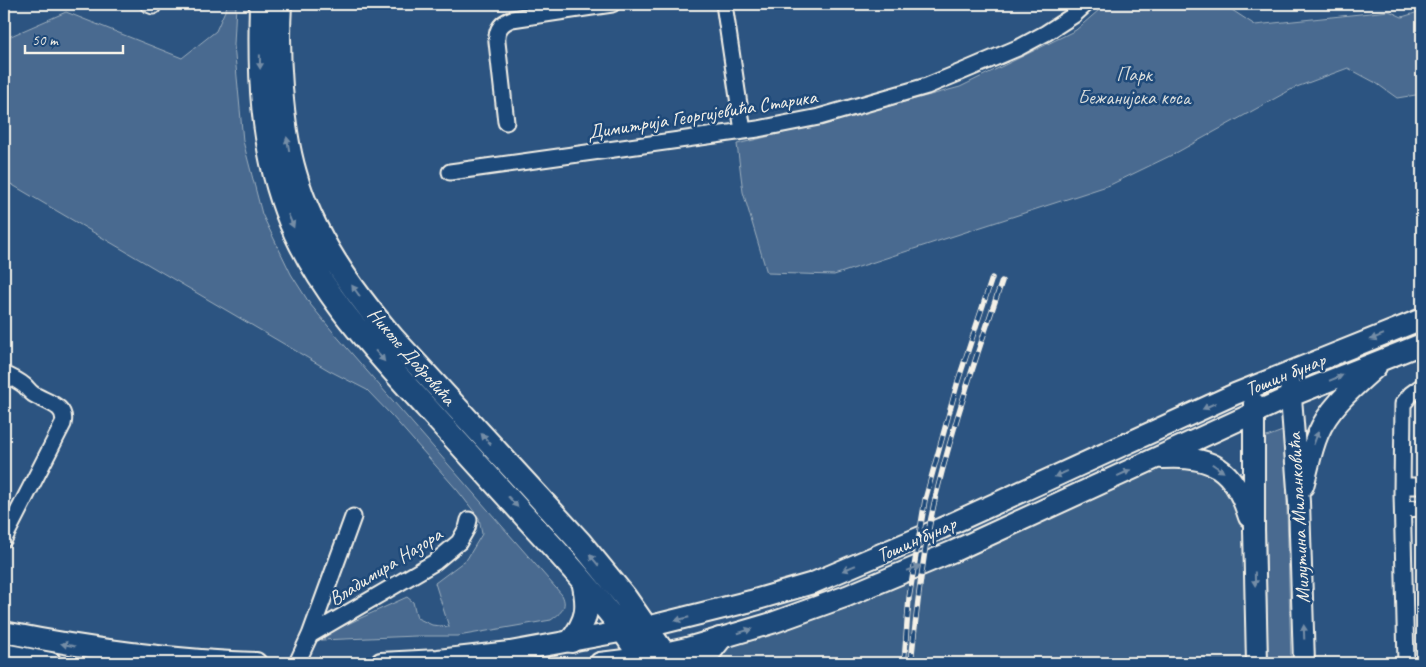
<svg xmlns="http://www.w3.org/2000/svg" width="1426" height="667" font-family="Caveat,sans-serif">
  <style>
    .built { fill: #3b6088 }
    .green { fill: #496b90; stroke: #9eaebc }
    .lines { fill: none; stroke-linecap: round; stroke-linejoin: round }
    .street-casing { stroke: #f4f1e8; stroke-width: 19 }
    .secondary-casing { stroke: #f4f1e8; stroke-width: 24 }
    .primary-casing { stroke: #f4f1e8; stroke-width: 26 }
    .street { stroke: #1f4a7a; stroke-width: 15 }
    .secondary { stroke: #1f4a7a; stroke-width: 20 }
    .primary { stroke: #1f4a7a; stroke-width: 22 }
    .rail-casing { stroke: #f4f1e8; stroke-width: 5.5 }
    .rail { stroke: #1f4a7a; stroke-width: 4; stroke-dasharray: 11; stroke-linecap: butt }
    .oneway { fill: #748da6 }
    .labels { text-anchor: middle; stroke-width: 5; stroke-linejoin: round; paint-order: stroke }
    .park-label { font-size: 20px; fill: #dadddb; stroke: #1f4a7a }
    .street-label { font-size: 20px; fill: #f4f1e8; stroke: #1f4a7a }
  </style>
  <rect width="100%" height="100%" fill="#2c5481"/>
  <filter id="ink" filterUnits="userSpaceOnUse"><feTurbulence type="fractalNoise" baseFrequency=".02" numOctaves="2"/><feDisplacementMap in="SourceGraphic" scale="10" xChannelSelector="R" yChannelSelector="G"/><feConvolveMatrix kernelMatrix="1 2 1 2 8 2 1 2 1" color-interpolation-filters="sRGB"/></filter>
  <g filter="url(#ink)">
    <!-- built -->
    <path class="built" d="M1168 465 1215 471 1241 512 1245 564 1247 663H704L709 656 824 615 958 560 1054 518 1135 478Z"/>
    <!-- green -->
    <path class="green" d="M228 4H236L234 45 243 141 262 214 291 274 310 304 333 332 562 595C568 607 561 613 551 620L458 636H416L321 640 330 632 407 597 413 602 417 618 432 625 449 627 435 583 467 559 482 534 479 518 458 491 392 416 367 390 330 371 4 180V39L66 12 182 58 216 31Z
      M1104 4H1227L1229 8 1255 25 1389 11 1402 17 1422 11V94L1397 98 1376 83 1348 68 1294 88 1174 154 1110 185 834 275 767 273 743 192 737 144 841 119 960 87 1076 30 1099 10Z
      M1285 430 1291 663H1268L1264 438Z"/>
    <g class="lines">
      <defs>
        <path id="street" d="M148 4 153 6
          M724 4 743 131
          M506 122 497 42C496 30 501 23 512 19L612 4
          M450 172 758 129 819 117 927 86 961 72 1020 47 1046 33 1074 15 1086 4
          M4 374C11 377 19 381 25 386 27 388 30 392 33 394 45 402 68 405 63 424L4 539
          M1402 486H1422
          M1403 509 1422 508
          M310 635 435 562 459 542 467 528 469 520
          M297 663 310 635 353 517
          M1406 663 1402 493 1403 404 1411 394 1422 386"/>
        <path id="secondary" d="M1290 384 1299 502 1304 663
          M1254 403V530L1257 663
          M1162 458C1212 455 1234 468 1249 517
          M1303 486C1308 469 1311 450 1318 434 1329 407 1355 386 1376 367
          M4 632C88 649 171 660 256 663
          M4 654 51 663
          M381 663 438 660 510 652 647 627 751 601 813 583 942 528 1235 394 1422 319
          M600 663 641 658 687 648 772 623 847 596 954 551 1291 396 1422 344"/>
        <path id="primary" d="M261 4C259 75 261 143 286 211 314 287 372 348 426 407 461 446 497 485 532 524 561 555 589 587 615 620 625 634 636 648 643 663
          M280 4C277 54 281 125 295 173 312 235 352 290 393 338L580 542 625 597 671 663
          M571 641C588 620 589 607 583 581
          M701 663 720 639"/>
      </defs>
      <!-- street casing -->
      <use href="#street" class="street-casing"/>
      <!-- secondary casing -->
      <use href="#secondary" class="secondary-casing"/>
      <!-- primary casing -->
      <use href="#primary" class="primary-casing"/>
      <!-- street -->
      <use href="#street" class="street"/>
      <!-- secondary -->
      <use href="#secondary" class="secondary"/>
      <!-- primary -->
      <use href="#primary" class="primary"/>
      <defs>
        <path id="rail" d="M904 663 909 598 925 500 958 381 992 278
          M911 663C917 607 923 550 936 495 954 422 978 351 1002 281"/>
      </defs>
      <!-- rail casing -->
      <use href="#rail" class="rail-casing"/>
      <!-- rail -->
      <use href="#rail" class="rail"/>
    </g>
    <!-- one-way arrows -->
    <defs><path id="oneway-solid" d="M-6-.8H1V-3.2L6.5 0L1 3.2V.8H-6Z" transform="scale(1.25)"/></defs>
    <g class="oneway">
      <use href="#oneway-solid" transform="translate(260 62) rotate(89)"/>
      <use href="#oneway-solid" transform="translate(288 144) rotate(-100)"/>
      <use href="#oneway-solid" transform="translate(291 221) rotate(67)"/>
      <use href="#oneway-solid" transform="translate(356 291) rotate(-126)"/>
      <use href="#oneway-solid" transform="translate(1377 337) rotate(158)"/>
      <use href="#oneway-solid" transform="translate(380 356) rotate(49)"/>
      <use href="#oneway-solid" transform="translate(1336 378) rotate(-22)"/>
      <use href="#oneway-solid" transform="translate(1209 406) rotate(155)"/>
      <use href="#oneway-solid" transform="translate(1316 438) rotate(-69)"/>
      <use href="#oneway-solid" transform="translate(486 439) rotate(-133)"/>
      <use href="#oneway-solid" transform="translate(1218 468) rotate(35)"/>
      <use href="#oneway-solid" transform="translate(1124 473) rotate(-25)"/>
      <use href="#oneway-solid" transform="translate(1061 474) rotate(156)"/>
      <use href="#oneway-solid" transform="translate(513 502) rotate(48)"/>
      <use href="#oneway-solid" transform="translate(594 560) rotate(-130)"/>
      <use href="#oneway-solid" transform="translate(849 568) rotate(157)"/>
      <use href="#oneway-solid" transform="translate(914 568) rotate(-23)"/>
      <use href="#oneway-solid" transform="translate(1255 579) rotate(89)"/>
      <use href="#oneway-solid" transform="translate(682 619) rotate(166)"/>
      <use href="#oneway-solid" transform="translate(745 631) rotate(-18)"/>
      <use href="#oneway-solid" transform="translate(1304 632) rotate(-92)"/>
      <use href="#oneway-solid" transform="translate(68 645) rotate(-168)"/>
    </g>
  </g>
  <g class="labels">
    <!-- park labels -->
    <g class="park-label">
      <text x="1134" y="81">Парк<tspan x="1134" dy="23">Бежанијска коса</tspan></text>
    </g>
    <!-- street labels -->
    <g class="street-label">
      <text transform="translate(702 114) rotate(-9)" y="7">Димитрија Георгијевића Старика</text>
      <text transform="translate(412 356) rotate(49)" y="7">Николе Добровића</text>
      <text transform="translate(1285 374) rotate(-22)" y="7">Тошин бунар</text>
      <text transform="translate(1298 518) rotate(-93)" y="7">Милутина Миланковића</text>
      <text transform="translate(916 539) rotate(-24)" y="7">Тошин бунар</text>
      <text transform="translate(385 566) rotate(-32)" y="7">Владимира Назора</text>
    </g>
  </g>
  <!-- margin -->
  <rect width="1426" height="667" fill="none" stroke="#1f4a7a" stroke-width="20"/>
  <rect x="10" y="10" width="1406" height="647" fill="none" stroke="#f4f1e8" stroke-width="2" filter="url(#ink)"/>
  <!-- scale -->
  <path d="M25 45v8h98v-8" fill="none" stroke="#f4f1e8" stroke-width="2.5"/>
  <text x="32" y="45" font-size="15" fill="#f4f1e8" stroke="#1f4a7a" stroke-width="4" paint-order="stroke">50 m</text>
</svg>
